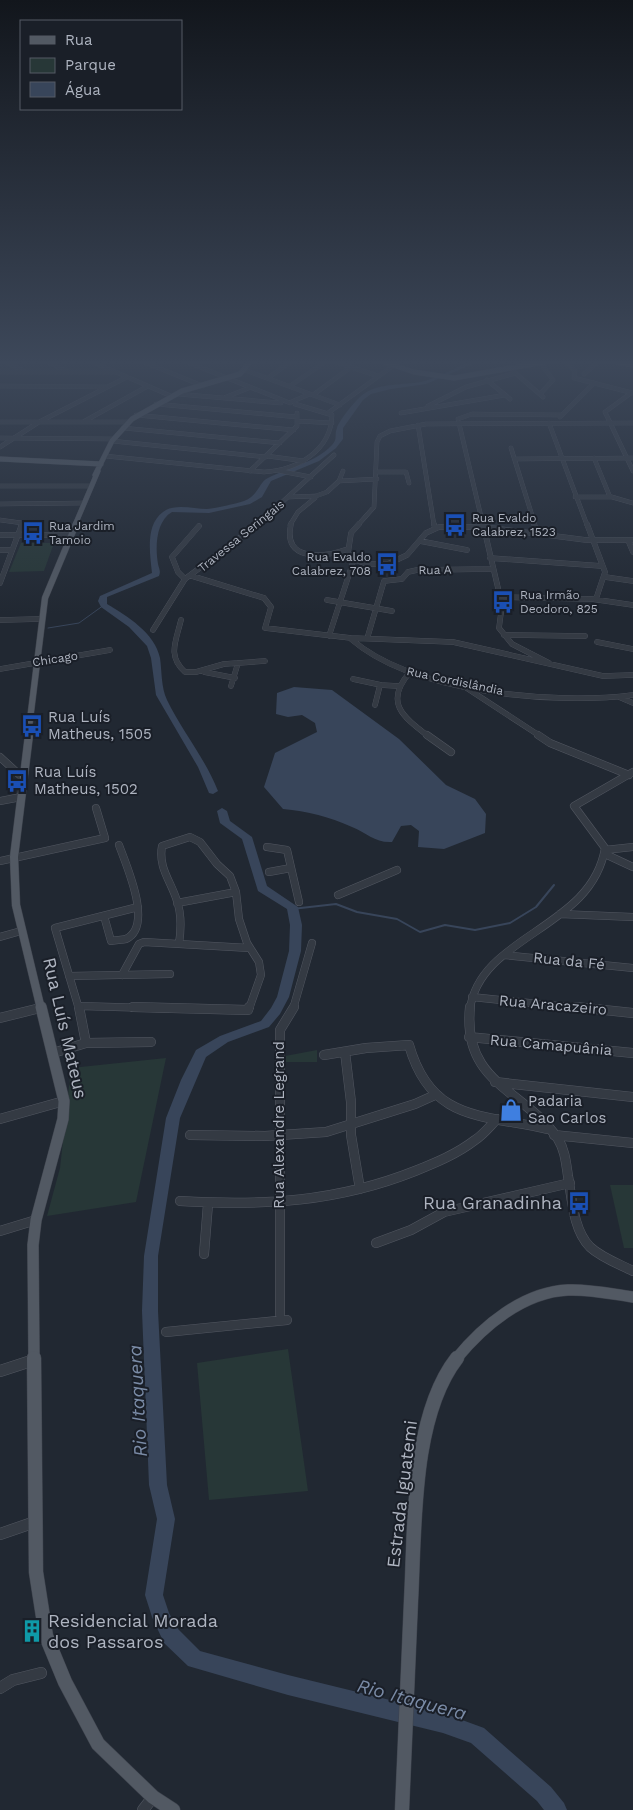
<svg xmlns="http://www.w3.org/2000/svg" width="633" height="1810" font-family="'Work Sans',sans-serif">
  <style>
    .green { fill: #273737 }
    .water { fill: #38455a }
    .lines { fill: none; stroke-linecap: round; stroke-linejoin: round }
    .stream-far1 { stroke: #38455a; stroke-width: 1 }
    .stream { stroke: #38455a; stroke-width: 2 }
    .river { fill: #38455a; fill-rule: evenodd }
    .minor-far4-casing { stroke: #525761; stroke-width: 4.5 }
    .minor-far3-casing { stroke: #525761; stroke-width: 5.5 }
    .minor-far2-casing { stroke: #525761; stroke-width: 8 }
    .minor-far1-casing { stroke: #525761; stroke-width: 10 }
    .minor-casing { stroke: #525761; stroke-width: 12 }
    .major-far4-casing { stroke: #3e434d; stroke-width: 5.5 }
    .major-far3-casing { stroke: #3e434d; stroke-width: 7 }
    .major-far2-casing { stroke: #3e434d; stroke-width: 9 }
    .major-far1-casing { stroke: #3e434d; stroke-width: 12 }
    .major-casing { stroke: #3e434d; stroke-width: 15 }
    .minor-far4 { stroke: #343a43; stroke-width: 4 }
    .minor-far3 { stroke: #343a43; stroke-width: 5 }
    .minor-far2 { stroke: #343a43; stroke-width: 7 }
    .minor-far1 { stroke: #343a43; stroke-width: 9 }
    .minor { stroke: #343a43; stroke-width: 11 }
    .major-far4 { stroke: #525963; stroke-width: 5 }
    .major-far3 { stroke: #525963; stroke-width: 6 }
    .major-far2 { stroke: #525963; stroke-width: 8 }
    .major-far1 { stroke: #525963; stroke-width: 11 }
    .major { stroke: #525963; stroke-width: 14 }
    .labels { text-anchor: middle; stroke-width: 4; stroke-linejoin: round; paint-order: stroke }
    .far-poi-label { font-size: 12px; fill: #aeb4c0; stroke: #1a1f28; text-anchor: start }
    .far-street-label { font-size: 12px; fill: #aeb4c0; stroke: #1a1f28 }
    .poi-label { font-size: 15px; fill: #aeb4c0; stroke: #1a1f28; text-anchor: start }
    .street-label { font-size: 15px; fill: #aeb4c0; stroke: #1a1f28 }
    .near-street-label { font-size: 18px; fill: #aeb4c0; stroke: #1a1f28 }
    .near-poi-label { font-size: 18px; fill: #aeb4c0; stroke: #1a1f28; text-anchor: end }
    .near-water-label { font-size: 19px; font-style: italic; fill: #7a8ba6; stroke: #1a1f28 }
  </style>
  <rect width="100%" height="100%" fill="#212832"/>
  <!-- green -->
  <path class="green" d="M21 543H54L44 571 9 572Z
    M317 1050V1062H286L285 1056Z
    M166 1058 136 1202 47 1216 60 1168 71 1068Z
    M610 1185H633V1248H624Z
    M288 1349 308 1491 209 1500 197 1363Z"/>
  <!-- water -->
  <path class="water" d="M294 687 332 690 399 739 446 785 475 799 486 814 485 833 444 849 418 847 419 831 411 825 401 826 392 842C375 843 367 833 352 827 330 817 307 811 283 809L264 787 275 753 317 732 315 723 302 715 288 717 276 714 277 693Z"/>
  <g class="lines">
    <!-- stream-far1 -->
    <path class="stream-far1" d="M48 628 79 623 104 605"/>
    <!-- stream -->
    <path class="stream" d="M292 909 336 904 357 912 397 919 420 932 445 925 475 930 510 923 536 907 554 885"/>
    <!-- river -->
    <path class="river" d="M474 360H482L426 384 391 389 371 394 363 400 343 428V439L336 448 319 461 271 481 262 497 250 504 209 513 172 512C156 521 155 547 158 564 159 569 161 571 159 576L107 597V604C127 616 155 633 160 658 162 672 161 687 167 700 182 731 205 758 218 791L213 794 209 793 198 767 156 695 151 658 147 646 129 627 101 607 98 601 100 596 152 573C150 554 145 525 163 512 174 503 194 509 207 509 218 508 234 504 244 501 259 495 259 482 268 478 289 467 315 463 332 445 338 439 334 435 337 428 339 420 358 397 365 393 381 383 403 385 421 382 438 378 457 367 474 360Z
      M222 808 227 811 230 821 252 837 267 886 298 907 302 925 301 951 289 997 280 1014 269 1027 228 1042 206 1057 180 1118 158 1256V1311L167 1485 175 1519 163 1595 169 1613 178 1629 200 1651 288 1675 443 1713 484 1728 551 1787 564 1803 567 1810H544L537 1801 471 1743 443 1733 288 1695 188 1666 164 1643 152 1617 145 1595 157 1519 149 1485 142 1311 144 1256 166 1118 181 1080 196 1050 220 1036 261 1021 271 1008 277 997 289 951 290 925 287 909 258 891 242 839 220 823 217 811Z"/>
    <defs>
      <path id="minor-far4" d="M2 360 24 371
        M44 360 66 371
        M88 360 171 396
        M139 360 203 386
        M182 360 290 403
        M330 360 378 376
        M565 360 575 371 574 378 633 393
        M540 362 553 380 541 393
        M193 364 206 360
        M245 370 340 405
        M513 371 543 397
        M0 372H114
        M584 374 600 360
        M268 378 293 360
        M487 380 510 399
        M0 386 107 387
        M290 386 328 360
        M631 393 605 412 633 471
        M177 394 281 403
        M313 395 351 367
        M226 397 249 388
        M291 402 310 394
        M156 404 297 417
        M428 406 466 387 516 373
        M328 413 394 365
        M401 413 505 395
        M136 415 294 430
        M560 417 594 383
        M297 421 332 423
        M0 422H128
        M83 422 148 386
        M549 423 587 525
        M418 425 434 525
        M123 428 280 443
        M0 438 113 439
        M112 441 266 457
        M0 447 39 422 127 377
        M511 448 535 525
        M105 456 264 472C297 470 331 451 332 415L295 404
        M267 456 304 461
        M594 458 610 497
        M515 459 633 458
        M250 471 297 426V413
        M280 471 311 477
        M377 472H406L409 483
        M339 481 343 471
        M0 486H92
        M289 497 316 496 327 492 339 481 377 479
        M575 497H612L633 503
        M0 504 84 503
        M0 520 22 523 21 525
        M257 525 334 455
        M290 525 298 512 315 498
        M358 525 374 507 377 442 380 436 390 431 426 424 633 423
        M483 525 458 419 472 414 562 415"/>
      <path id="minor-far3" d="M291 524C282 563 325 557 348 549
        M359 524 351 533 348 553 358 561 367 564H388L407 555 426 533 439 527H484L586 540H633
        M434 524 435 528
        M483 524 502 605 499 628 512 644 549 663
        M534 524 537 533
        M587 524 605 572 596 599
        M0 535H71
        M628 540 633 552
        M420 541 467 550
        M0 550H11
        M490 558 602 566
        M192 576 264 598 271 607 265 628 351 638 453 642 603 676 633 675
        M605 577 633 581
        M185 579 258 524
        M185 579 178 572 172 557 199 526
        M0 583 22 524
        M499 597 592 599 633 605
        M327 600 392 611
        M0 620 41 619
        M181 620C176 641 167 656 185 672H196L224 664 265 661
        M153 630 185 579
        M504 635 585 636
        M329 636 354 559
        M351 639C413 693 554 705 633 695
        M367 639 384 581 402 579 408 572 417 570 492 569
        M597 642 633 649
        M0 669 110 650
        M204 672 235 678
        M410 672C384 702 402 716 428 736
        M353 679 381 685
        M231 686 238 663
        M465 687 540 736
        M619 697 633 703
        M375 705 380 685 398 686"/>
      <path id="minor-far2" d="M427 735 451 752
        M538 735 550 743 629 775
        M0 757 23 778
        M0 801 21 797
        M267 847 287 850 299 902
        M605 850 633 847
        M605 854 633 867
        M0 861 105 838 96 808
        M269 872 291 868
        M338 895 397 870
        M177 903 236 892
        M560 914 633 917
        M104 916 111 941C115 940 122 940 126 939 154 926 126 865 119 845
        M0 937 21 931
        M179 944C181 930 182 915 177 901 171 881 158 868 162 846L190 837 200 842 217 864 230 876 236 892 239 919 247 943 259 962 261 975 249 1009
        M504 955 633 968
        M122 975 139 944 144 942 249 948
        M69 976 170 974
        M472 997 588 1009
        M79 1006 186 1009
        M38 1009 40 1008
        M79 1009 55 928 138 907
        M293 1009 312 943
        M470 1009C480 935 592 929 605 848L574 806 633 772"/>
      <path id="minor-far1" d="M79 1007 86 1043
        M133 1007 248 1010 249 1007
        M470 1007C462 1084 524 1089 558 1139 565 1150 566 1163 568 1176 572 1198 573 1230 590 1247 602 1258 619 1264 633 1271
        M576 1007 633 1013
        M0 1018 40 1008
        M469 1037 633 1053
        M345 1052 351 1102V1135L360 1189
        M53 1053 86 1043 151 1042
        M324 1055 366 1048 409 1045C431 1122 482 1114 548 1129
        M495 1082 633 1097
        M0 1119 64 1101
        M190 1135 265 1136 326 1132 415 1104 435 1095
        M554 1135 633 1143
        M180 1201C263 1206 337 1202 415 1171 435 1163 457 1154 475 1140 483 1135 490 1126 497 1119
        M0 1231 36 1220
        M376 1243 411 1230 444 1212 570 1183
        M204 1254 208 1204
        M280 1314V1030L294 1007
        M166 1332 287 1320"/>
      <path id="minor" d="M0 1371 34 1360
        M0 1534 35 1522
        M0 1688 13 1680 41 1673
        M143 1810 153 1797"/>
      <path id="major-far4" d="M378 360 414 372 454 378 556 360
        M607 360 633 365
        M0 459 101 464
        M95 475 112 441 132 419 182 391 240 374 252 360
        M75 525 98 471"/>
      <path id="major-far3" d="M28 736 45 598 76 524"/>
      <path id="major-far2" d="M29 735 14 857 16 905 41 1009"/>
      <path id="major-far1" d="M34 1359 33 1245 36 1220 63 1119 64 1101 41 1007
        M456 1359C483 1326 523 1292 568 1290 590 1289 611 1294 633 1297"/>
      <path id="major" d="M34 1358 36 1572 46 1636 65 1682 98 1744 153 1797 173 1810
        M402 1810C405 1740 408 1671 411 1601 415 1528 411 1417 457 1358"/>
    </defs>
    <!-- minor-far4 casing -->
    <use href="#minor-far4" class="minor-far4-casing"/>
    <!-- minor-far3 casing -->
    <use href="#minor-far3" class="minor-far3-casing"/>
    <!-- minor-far2 casing -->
    <use href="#minor-far2" class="minor-far2-casing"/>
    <!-- minor-far1 casing -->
    <use href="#minor-far1" class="minor-far1-casing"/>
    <!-- minor casing -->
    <use href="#minor" class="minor-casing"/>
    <!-- major-far4 casing -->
    <use href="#major-far4" class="major-far4-casing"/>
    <!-- major-far3 casing -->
    <use href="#major-far3" class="major-far3-casing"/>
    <!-- major-far2 casing -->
    <use href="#major-far2" class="major-far2-casing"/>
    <!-- major-far1 casing -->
    <use href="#major-far1" class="major-far1-casing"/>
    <!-- major casing -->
    <use href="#major" class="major-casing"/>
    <!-- minor-far4 -->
    <use href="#minor-far4" class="minor-far4"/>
    <!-- minor-far3 -->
    <use href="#minor-far3" class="minor-far3"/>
    <!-- minor-far2 -->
    <use href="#minor-far2" class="minor-far2"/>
    <!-- minor-far1 -->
    <use href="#minor-far1" class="minor-far1"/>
    <!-- minor -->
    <use href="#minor" class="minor"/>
    <!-- major-far4 -->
    <use href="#major-far4" class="major-far4"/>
    <!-- major-far3 -->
    <use href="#major-far3" class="major-far3"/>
    <!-- major-far2 -->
    <use href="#major-far2" class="major-far2"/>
    <!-- major-far1 -->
    <use href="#major-far1" class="major-far1"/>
    <!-- major -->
    <use href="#major" class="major"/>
  </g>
  <!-- sky -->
  <linearGradient id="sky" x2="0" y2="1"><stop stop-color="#12161c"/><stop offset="0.59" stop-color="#3d485a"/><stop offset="1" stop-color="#3d485a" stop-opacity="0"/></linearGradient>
  <rect width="633" height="614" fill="url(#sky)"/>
  <!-- icons -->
  <defs>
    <symbol id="bus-bare" viewBox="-9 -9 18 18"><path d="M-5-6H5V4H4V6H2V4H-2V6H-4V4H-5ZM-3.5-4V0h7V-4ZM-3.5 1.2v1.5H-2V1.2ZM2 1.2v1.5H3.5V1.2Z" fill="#1a4fb4" stroke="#1a1f28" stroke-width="2.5" paint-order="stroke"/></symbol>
    <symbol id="shop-bare" viewBox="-9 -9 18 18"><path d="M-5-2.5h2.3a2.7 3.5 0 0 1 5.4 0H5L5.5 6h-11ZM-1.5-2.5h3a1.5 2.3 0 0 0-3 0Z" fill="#3f7fe0" stroke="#1a1f28" stroke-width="2.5" paint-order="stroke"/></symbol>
    <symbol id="building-bare" viewBox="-9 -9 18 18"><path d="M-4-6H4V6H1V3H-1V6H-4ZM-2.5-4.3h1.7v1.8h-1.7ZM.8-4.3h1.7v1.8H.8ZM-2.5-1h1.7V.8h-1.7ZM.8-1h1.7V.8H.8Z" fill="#0f9aa8" stroke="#1a1f28" stroke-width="2.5" paint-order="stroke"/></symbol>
  </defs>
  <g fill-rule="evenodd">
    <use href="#bus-bare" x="439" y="509" width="32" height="32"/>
    <use href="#bus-bare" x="17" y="517" width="32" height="32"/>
    <use href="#bus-bare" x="371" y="548" width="32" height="32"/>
    <use href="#bus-bare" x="487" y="586" width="32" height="32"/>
    <use href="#bus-bare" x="16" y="710" width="32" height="32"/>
    <use href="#bus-bare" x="1" y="765" width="32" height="32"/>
    <use href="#shop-bare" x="495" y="1094" width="32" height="32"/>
    <use href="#bus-bare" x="563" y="1187" width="32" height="32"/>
    <use href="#building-bare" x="16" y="1615" width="32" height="32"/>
  </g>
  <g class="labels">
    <!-- far-poi labels -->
    <g class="far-poi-label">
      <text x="472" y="522">Rua Evaldo<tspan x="472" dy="14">Calabrez, 1523</tspan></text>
      <text x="49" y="530">Rua Jardim<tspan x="49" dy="14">Tamoio</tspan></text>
      <text x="371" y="561" text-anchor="end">Rua Evaldo<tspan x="371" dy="14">Calabrez, 708</tspan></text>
      <text x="520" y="599">Rua Irmão<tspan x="520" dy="14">Deodoro, 825</tspan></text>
    </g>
    <!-- far-street labels -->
    <g class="far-street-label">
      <text transform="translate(241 536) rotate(-39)" y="4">Travessa Seringais</text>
      <text transform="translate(435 570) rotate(-1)" y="4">Rua A</text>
      <text transform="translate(55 659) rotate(-9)" y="4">Chicago</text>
      <text transform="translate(455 681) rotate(12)" y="4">Rua Cordislândia</text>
    </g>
    <!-- poi labels -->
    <g class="poi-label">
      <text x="48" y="722">Rua Luís<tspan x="48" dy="17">Matheus, 1505</tspan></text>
      <text x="34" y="777">Rua Luís<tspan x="34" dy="17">Matheus, 1502</tspan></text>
      <text x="528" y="1106">Padaria<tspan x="528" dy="17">Sao Carlos</tspan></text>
    </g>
    <!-- street labels -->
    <g class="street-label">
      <text transform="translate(569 961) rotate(6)" y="5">Rua da Fé</text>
      <text transform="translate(553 1005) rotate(5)" y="5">Rua Aracazeiro</text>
      <text transform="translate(551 1045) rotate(5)" y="5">Rua Camapuânia</text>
      <text transform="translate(279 1125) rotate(-90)" y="5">Rua Alexandre Legrand</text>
    </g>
    <!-- near-street labels -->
    <g class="near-street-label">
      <text transform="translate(65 1028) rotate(77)" y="6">Rua Luís Mateus</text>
      <text transform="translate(402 1494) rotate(-83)" y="6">Estrada Iguatemi</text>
    </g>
    <!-- near-poi labels -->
    <g class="near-poi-label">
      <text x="562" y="1209">Rua Granadinha</text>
      <text x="48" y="1627" text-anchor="start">Residencial Morada<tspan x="48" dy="21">dos Passaros</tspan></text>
    </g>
    <!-- near-water labels -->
    <g class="near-water-label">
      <text transform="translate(137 1401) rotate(-93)" y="7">Rio Itaquera</text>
      <text transform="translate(412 1699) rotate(15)" y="7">Rio Itaquera</text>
    </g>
  </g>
  <!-- legend -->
  <rect x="20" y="20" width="162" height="90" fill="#1a1f28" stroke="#555b65"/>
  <rect x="30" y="36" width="25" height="8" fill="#525963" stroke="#555b65"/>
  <text x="65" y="45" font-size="15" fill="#aeb4c0">Rua</text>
  <rect x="30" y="58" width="25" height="15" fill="#273737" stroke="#555b65"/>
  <text x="65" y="70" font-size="15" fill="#aeb4c0">Parque</text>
  <rect x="30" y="82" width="25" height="15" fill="#38455a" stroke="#555b65"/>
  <text x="65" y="95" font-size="15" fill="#aeb4c0">Água</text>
</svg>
